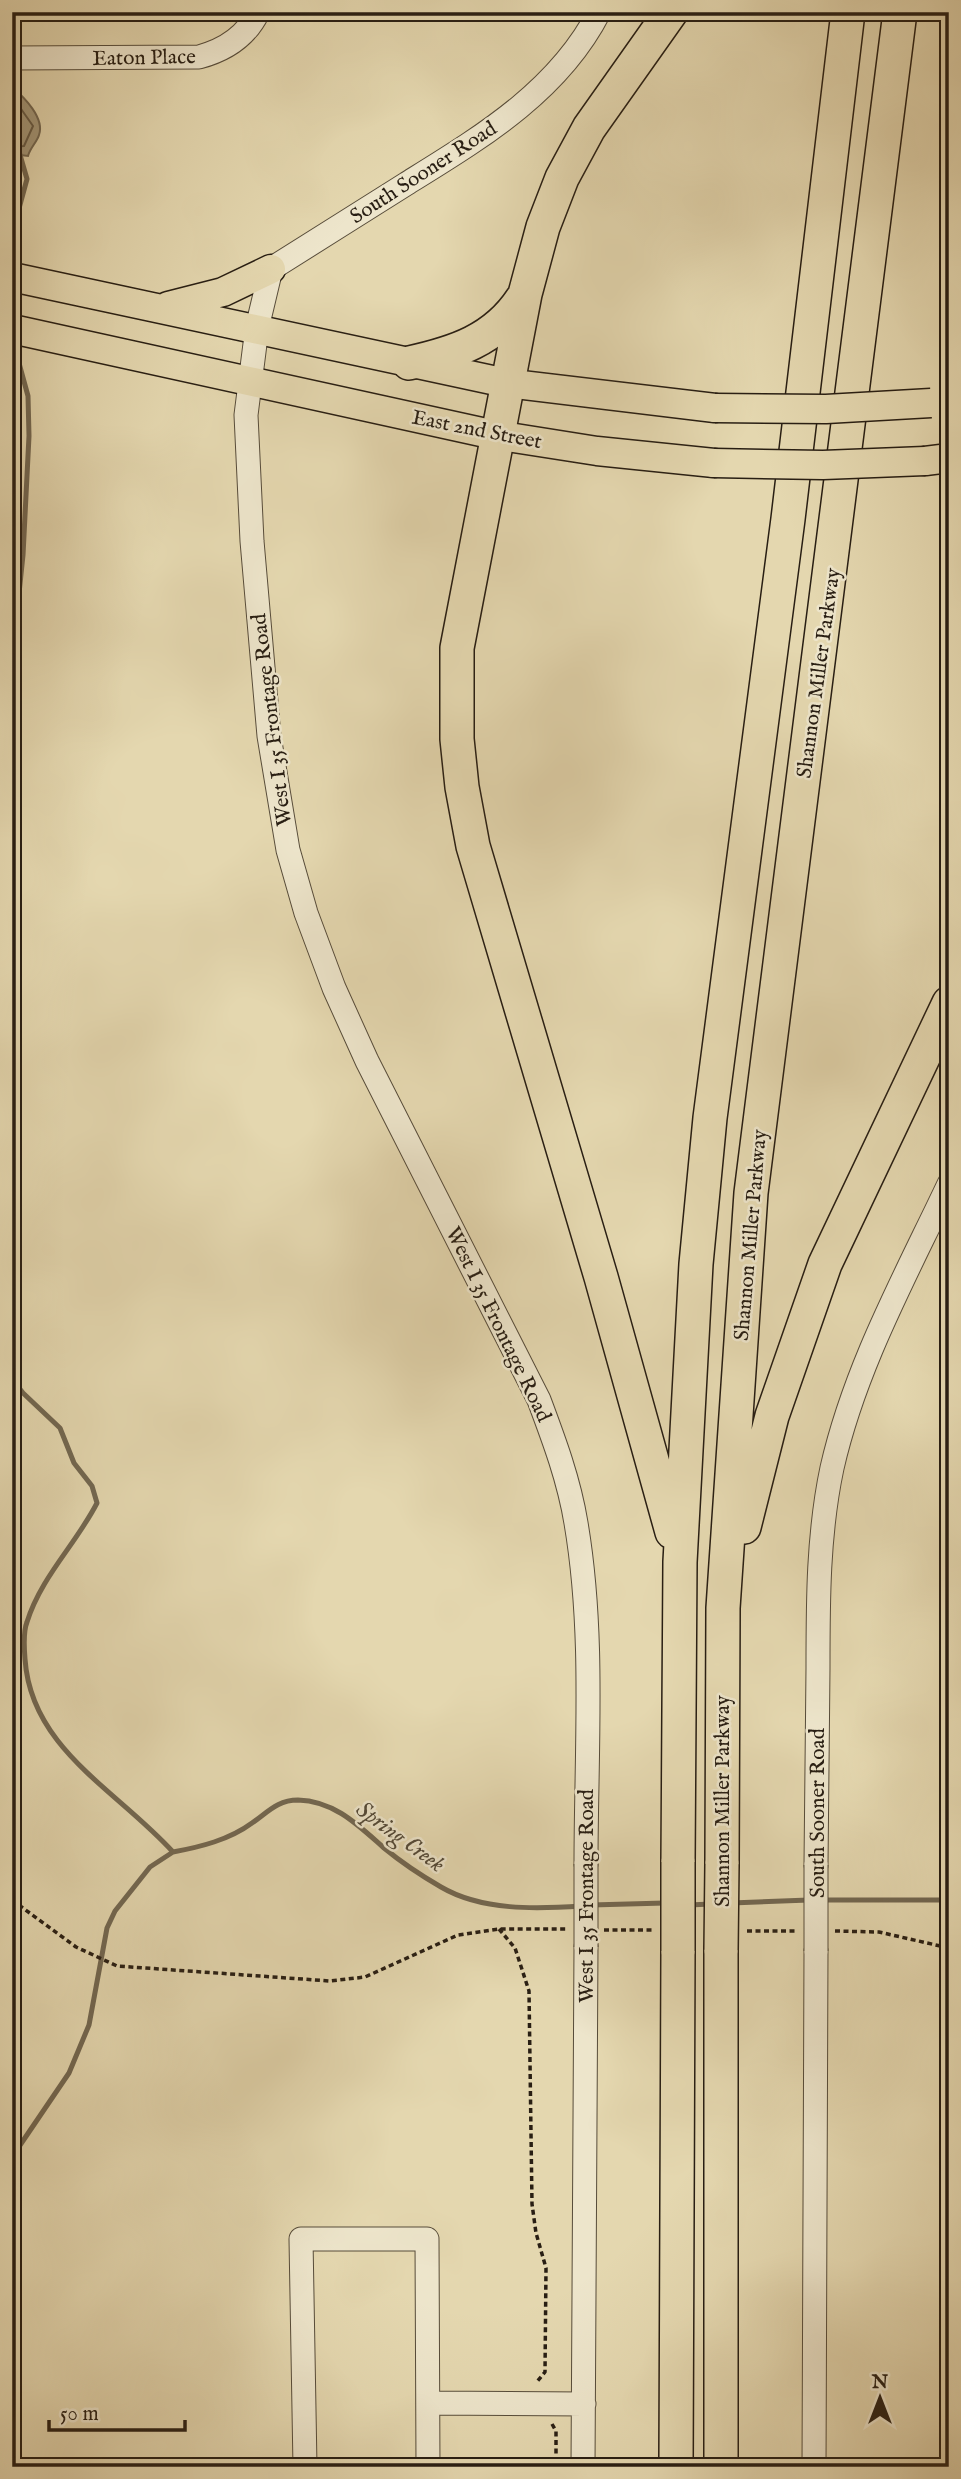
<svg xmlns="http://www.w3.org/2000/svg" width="961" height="2479" font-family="'IM FELL English',serif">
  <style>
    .water { fill: #a4987a; stroke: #726751; stroke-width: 2 }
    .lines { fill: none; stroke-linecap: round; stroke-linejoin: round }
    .shore { stroke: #665b46; stroke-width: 2 }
    .stream { stroke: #726751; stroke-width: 5 }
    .minor-casing { stroke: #574c3a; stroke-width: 25 }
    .major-casing { stroke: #281e13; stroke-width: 31 }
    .highway-casing { stroke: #281e13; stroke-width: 36 }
    .path { stroke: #281e13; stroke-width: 3.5; stroke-dasharray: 5 3.5; stroke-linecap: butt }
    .minor { stroke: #ede5cb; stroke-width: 23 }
    .major { stroke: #e4d7af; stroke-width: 28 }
    .highway { stroke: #e4d7af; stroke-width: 33 }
    .minor-bridge-casing { stroke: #574c3a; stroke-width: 25; stroke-linecap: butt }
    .major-bridge-casing { stroke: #281e13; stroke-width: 31; stroke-linecap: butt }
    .highway-bridge-casing { stroke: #281e13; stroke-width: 36; stroke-linecap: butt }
    .minor-bridge { stroke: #ede5cb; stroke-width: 23 }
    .major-bridge { stroke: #e4d7af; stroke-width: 28 }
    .highway-bridge { stroke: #e4d7af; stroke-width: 33 }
    .labels { text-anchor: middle; stroke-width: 5; stroke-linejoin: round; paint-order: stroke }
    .street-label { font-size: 21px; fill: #281e13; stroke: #ede5cb }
    .water-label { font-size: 23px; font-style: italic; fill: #534937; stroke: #ede5cb }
  </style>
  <rect width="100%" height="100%" fill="#e4d7af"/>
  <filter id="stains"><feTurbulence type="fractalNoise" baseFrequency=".00286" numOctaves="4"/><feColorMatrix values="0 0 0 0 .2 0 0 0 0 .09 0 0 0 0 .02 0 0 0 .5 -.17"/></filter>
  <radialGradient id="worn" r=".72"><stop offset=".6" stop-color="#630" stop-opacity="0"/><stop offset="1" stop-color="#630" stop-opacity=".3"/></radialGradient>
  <!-- water -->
  <path class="water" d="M12 87C24 97 45 118 39 135 37 142 30 148 28 156L12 154Z"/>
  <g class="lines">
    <!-- shore -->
    <path class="shore" d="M12 96 33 126 24 146 12 147"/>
    <!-- stream -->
    <path class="stream" d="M12 234 27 179 18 148
      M12 784 18 752 13 705V651L23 555 29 436 28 396 14 345
      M12 1040C23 1076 18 1110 12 1147
      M12 1379 23 1393 60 1428 74 1463 92 1486 97 1503C76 1544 41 1577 27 1622 23 1632 24 1647 25 1659 31 1749 117 1790 173 1852
      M173 1852C200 1847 229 1840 252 1823 267 1813 277 1800 298 1800 335 1801 359 1826 384 1848 401 1862 422 1876 441 1887 482 1911 536 1909 582 1906
      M822 1900H949
      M731 1903 809 1900
      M591 1905 665 1903
      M689 1905 711 1904
      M12 2157 69 2073 89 2025 107 1928 115 1911 150 1867 173 1852"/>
    <defs>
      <path id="minor" d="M12 58 199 57C225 50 246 37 258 12
        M586 1864C586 1750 595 1635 576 1523 569 1480 554 1440 539 1400L367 1061 334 988 306 913 288 850 269 736 252 541 246 415 257 328 271 269C316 241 361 212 406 184 480 138 558 92 599 12
        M816 1865C817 1799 817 1734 818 1668 818 1601 818 1534 832 1468 855 1367 905 1277 949 1184
        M428 2403 584 2404
        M305 2467 301 2239H427L428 2467
        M583 2467 586 1947
        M814 2467 816 1951"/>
      <path id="major" d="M12 277 506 383 715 408
        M168 306 223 292 271 269
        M12 329 495 435 597 451 714 463
        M925 461 949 458"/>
      <path id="highway" d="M671 12 589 128 562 178 543 227 525 294 457 648V739L462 787 473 846 601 1277 672 1532
        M409 363C455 353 495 340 522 299
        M744 1527 772 1416 825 1264 949 1003
        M678 1862 680 1562 696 1264 710 1118 788 519 848 12
        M722 1864 723 1608 751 1193 900 12
        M721 1950V2467
        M676 2467 678 1951"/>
    </defs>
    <!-- minor casing -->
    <use href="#minor" class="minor-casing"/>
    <!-- major casing -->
    <use href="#major" class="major-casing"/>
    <!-- highway casing -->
    <use href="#highway" class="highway-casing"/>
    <!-- path -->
    <path class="path" d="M12 1900 76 1947 117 1966 330 1981 365 1977 458 1935 499 1929H568
      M499 1929 515 1948 529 1991 532 2204 536 2233 546 2268 545 2372 536 2383
      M604 1930H652
      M747 1931H796
      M835 1931 879 1932 949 1948
      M552 2424 556 2431V2467"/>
    <!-- minor -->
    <use href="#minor" class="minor"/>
    <!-- major -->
    <use href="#major" class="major"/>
    <!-- highway -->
    <use href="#highway" class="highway"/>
    <defs>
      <path id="minor-bridge" d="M586 1947V1864
        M816 1951V1865"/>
      <path id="major-bridge" d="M715 408 826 409 931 403
        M714 463 823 465 925 461"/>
      <path id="highway-bridge" d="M721 1950 722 1864
        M678 1951V1862"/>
    </defs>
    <!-- minor-bridge casing -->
    <use href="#minor-bridge" class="minor-bridge-casing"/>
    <!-- major-bridge casing -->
    <use href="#major-bridge" class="major-bridge-casing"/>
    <!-- highway-bridge casing -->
    <use href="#highway-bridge" class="highway-bridge-casing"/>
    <!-- minor-bridge -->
    <use href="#minor-bridge" class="minor-bridge"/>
    <!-- major-bridge -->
    <use href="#major-bridge" class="major-bridge"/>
    <!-- highway-bridge -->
    <use href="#highway-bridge" class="highway-bridge"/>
  </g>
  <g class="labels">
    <!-- street labels -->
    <g class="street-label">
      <text transform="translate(144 57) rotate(-1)" y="7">Eaton Place</text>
      <text transform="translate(423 172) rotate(-33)" y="7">South Sooner Road</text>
      <text transform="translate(477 429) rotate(11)" y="7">East 2nd Street</text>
      <text transform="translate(818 673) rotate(-82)" y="7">Shannon Miller Parkway</text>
      <text transform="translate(271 720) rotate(-97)" y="7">West I 35 Frontage Road</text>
      <text transform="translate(750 1235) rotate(-85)" y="7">Shannon Miller Parkway</text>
      <text transform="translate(499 1324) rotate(64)" y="7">West I 35 Frontage Road</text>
      <text transform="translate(722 1801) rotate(-90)" y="7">Shannon Miller Parkway</text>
      <text transform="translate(817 1813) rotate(-90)" y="7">South Sooner Road</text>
      <text transform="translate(586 1896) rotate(-90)" y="7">West I 35 Frontage Road</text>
    </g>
    <!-- water labels -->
    <g class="water-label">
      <text transform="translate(401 1836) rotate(36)" y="8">Spring Creek</text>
    </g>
  </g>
  <!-- margin -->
  <rect width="961" height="2479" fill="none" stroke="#e4d7af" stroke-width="42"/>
  <rect x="14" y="14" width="933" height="2451" fill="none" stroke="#281e13" stroke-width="3.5"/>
  <rect x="21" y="21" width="919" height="2437" fill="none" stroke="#281e13" stroke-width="2"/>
  <!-- north arrow -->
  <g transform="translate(880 2398)" stroke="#ede5cb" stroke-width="5" paint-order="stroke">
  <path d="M0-5L12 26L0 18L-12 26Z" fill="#281e13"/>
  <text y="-10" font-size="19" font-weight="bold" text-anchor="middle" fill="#281e13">N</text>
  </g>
  <!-- scale -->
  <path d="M49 2420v10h136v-10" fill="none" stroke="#281e13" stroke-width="3.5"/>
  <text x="60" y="2420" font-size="21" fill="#281e13" stroke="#ede5cb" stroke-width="5" paint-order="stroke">50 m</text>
  <rect width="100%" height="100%" filter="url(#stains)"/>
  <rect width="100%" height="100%" fill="url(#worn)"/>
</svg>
